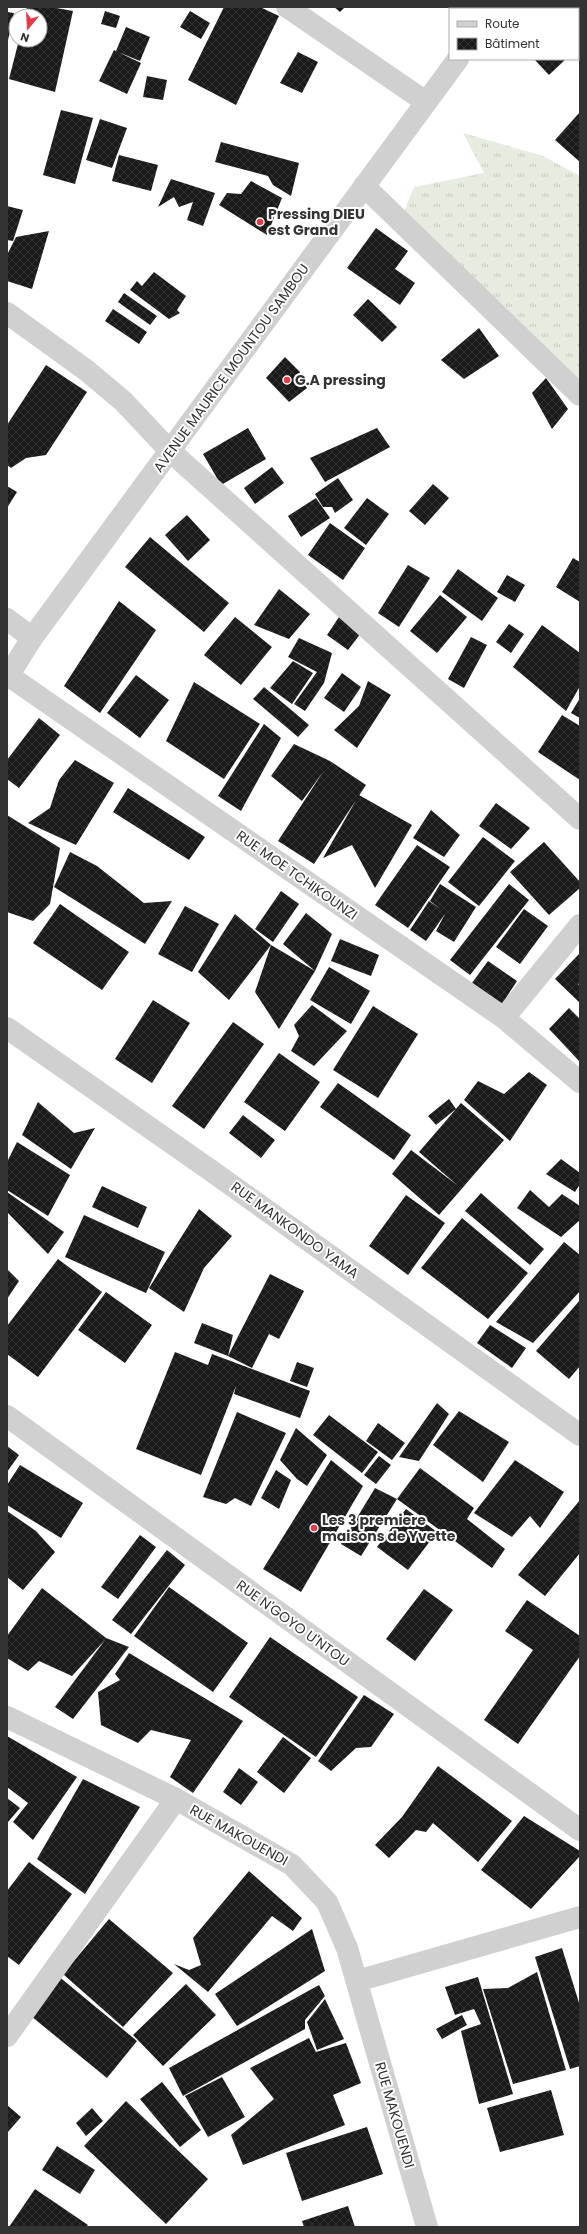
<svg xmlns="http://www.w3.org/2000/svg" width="587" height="2234" font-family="Poppins,sans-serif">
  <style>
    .grass { fill: url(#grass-tufts) }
    .building { fill: url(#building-cross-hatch) }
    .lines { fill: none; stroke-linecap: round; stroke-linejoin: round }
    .minor { stroke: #d0d0d0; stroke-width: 22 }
    .tertiary { stroke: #d0d0d0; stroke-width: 22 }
    .poi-dot { fill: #e63946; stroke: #fff; stroke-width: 1.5 }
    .labels { text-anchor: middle; stroke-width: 4; stroke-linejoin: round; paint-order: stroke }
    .poi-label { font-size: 14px; font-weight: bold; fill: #333; stroke: #fff; text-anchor: start }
    .street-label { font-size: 14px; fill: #333; stroke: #fff }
  </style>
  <defs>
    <pattern id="grass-tufts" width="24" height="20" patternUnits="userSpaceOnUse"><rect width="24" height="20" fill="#e6ecdf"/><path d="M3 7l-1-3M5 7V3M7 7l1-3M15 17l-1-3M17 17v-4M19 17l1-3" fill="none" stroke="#c6cbc0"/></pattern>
    <pattern id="building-cross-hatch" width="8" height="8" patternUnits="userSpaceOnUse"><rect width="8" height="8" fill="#1a1a1a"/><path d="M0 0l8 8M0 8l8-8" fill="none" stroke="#333"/></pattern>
  </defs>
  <rect width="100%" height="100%" fill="#fff"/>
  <!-- grass -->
  <path class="grass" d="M463 133 543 156 580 176V394L399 224 414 187 484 173Z"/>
  <!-- building -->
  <path class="building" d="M27 7H51L73 11 55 92 9 79 19 40H40V16H25Z
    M224 7H260L279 16 236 105 188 80Z
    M334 7H345L340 12Z
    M105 11 120 16 116 28 101 24Z
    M190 11 210 23 201 39 180 27Z
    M7 12 14 13 8 40H7Z
    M126 27 150 37 140 61 118 52 141 63 127 94 99 81 114 50 116 51Z
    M298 52 318 62 302 93 280 83Z
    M534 59H566L549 75Z
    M147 76 167 80 163 100 143 97Z
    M61 110 93 118 75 184 43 175Z
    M580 112V162L555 140Z
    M100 119 127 128 112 168 86 160Z
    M221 142 299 163 291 196 273 185 268 176 215 162Z
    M119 155 158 165 151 191 112 181Z
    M171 179 215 193 203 226 187 220 193 202 179 207 174 197 158 207Z
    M251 181 282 198 267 235 219 205 227 193 241 194Z
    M7 206 23 210 13 241 7 240Z
    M376 228 408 251 395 269 415 283 400 305 347 268Z
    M49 231 32 289 7 281V255L16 237Z
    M154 272 186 296 177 310 180 313 169 319 130 290 137 281 142 286Z
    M124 293 157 316 150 325 118 302Z
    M368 299 397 327 382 342 353 315Z
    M113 309 147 332 139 344 105 321Z
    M479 328 499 356 464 379 441 360Z
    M285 357 300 372 299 376 307 388 289 402 266 378Z
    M46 365 87 392 46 455 26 458 11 468 7 465V425Z
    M546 378 568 409 552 429 532 393Z
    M248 428 266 459 221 485 203 454Z
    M377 428 390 447 325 482 310 458Z
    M272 467 284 483 255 504 244 488Z
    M338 478 353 500 335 513 332 507H323L315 494Z
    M433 484 449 498 425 525 409 511Z
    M7 486 17 492 7 508Z
    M316 498 330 518 301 537 288 516Z
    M367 498 389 514 366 545 344 528Z
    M187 515 210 540 188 561 165 535Z
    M330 523 365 548 343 580 308 555Z
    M150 537 229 603 204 632 125 567Z
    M573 558 580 562V602L556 587Z
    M408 565 430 578 399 627 378 613Z
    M458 569 498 598 482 621 442 592Z
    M507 575 525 585 515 602 497 592Z
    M279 589 310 614 289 639 254 625Z
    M440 595 467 617 437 653 410 631Z
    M119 601 156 630 100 713 64 686Z
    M235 617 272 647 241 685 204 655Z
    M339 617 361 633 348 650 327 635Z
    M509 624 524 634 511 653 496 642Z
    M542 625 580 653V686L566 711 513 667Z
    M471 637 487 645 464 688 448 679Z
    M299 638 332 653 324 683 305 711 294 704 317 672 288 657Z
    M293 661 313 673 292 704 270 688Z
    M342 673 361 687 344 712 324 698Z
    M136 675 169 700 140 738 107 713Z
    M368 681 391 695 357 748 334 730 359 706Z
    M194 682 260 724 224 779 166 741Z
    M264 687 309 725 298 737 253 699Z
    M580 698V718L571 713Z
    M562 715 580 726V780L538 752Z
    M39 718 60 735 19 788 7 779V760Z
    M264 724 281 738 241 811 218 796Z
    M294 744 330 761 366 785 314 864 278 841 323 772 302 801 271 776Z
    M75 760 114 783 76 845 28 823 50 808 59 780Z
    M128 788 205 837 189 860 113 812Z
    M359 795 412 825 375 888 352 845 323 858Z
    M496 803 530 828 511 849 479 826Z
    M431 810 460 835 444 857 413 838Z
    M7 815 60 848 50 904 33 921 7 912Z
    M483 837 515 861 479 906 448 882Z
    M544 842 580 882V888L549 915 510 872Z
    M417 845 450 867 408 928 375 905Z
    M70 852 97 866 144 903 172 901 145 944 54 887Z
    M440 884 476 907 454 942 436 931 445 914 426 941 410 930 429 901 442 910 430 901Z
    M509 884 529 900 470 975 450 960Z
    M281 891 299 904 273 942 255 929Z
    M60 904 129 952 102 990 33 943Z
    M185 906 219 924 192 972 158 954Z
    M524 909 548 926 520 964 496 947Z
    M306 913 332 934 315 971 283 944Z
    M235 914 271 945 229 1000 198 972Z
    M340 939 379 955 371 976 331 961Z
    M271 945 315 971 279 1029 255 992Z
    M580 953V981L578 985 580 984V1003L555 979Z
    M488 961 517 981 502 1004 472 983Z
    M329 967 370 991 351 1024 310 1000Z
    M153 1000 190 1023 152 1083 115 1059Z
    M312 1005 347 1031 314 1066 291 1051 299 1036 294 1025Z
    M373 1006 418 1034 378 1098 333 1070Z
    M569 1008 580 1019V1062L549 1029Z
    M233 1022 264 1044 204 1129 172 1106Z
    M279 1053 320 1082 285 1131 244 1102Z
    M529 1072 547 1085 510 1141 464 1100 478 1081 504 1094Z
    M338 1083 411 1135 394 1160 320 1107Z
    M449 1099 456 1109 461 1103 504 1140 439 1215 392 1174 411 1150 457 1185 419 1152 456 1109 436 1125 428 1116Z
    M38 1102 74 1133 95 1128 71 1169 22 1135Z
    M243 1115 275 1140 261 1158 229 1133Z
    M17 1142 70 1175 48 1216 7 1190V1162Z
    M561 1159 580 1173V1184L575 1192 546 1174Z
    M102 1186 147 1207 138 1228 92 1207Z
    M530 1190 549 1207 562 1194 580 1206V1220L561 1237 517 1208Z
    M7 1192 64 1232 48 1254 7 1212Z
    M481 1193 544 1249 530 1265 465 1211Z
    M406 1195 445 1223 408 1275 369 1246Z
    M199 1209 232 1236 204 1268 184 1312 149 1288Z
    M84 1215 165 1252 146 1293 65 1257Z
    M462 1218 528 1273 488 1319 421 1268Z
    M564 1242 580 1255V1291L533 1343 496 1322Z
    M58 1259 102 1292 38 1377 7 1354V1326Z
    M7 1269 19 1281 7 1299Z
    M270 1274 304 1291 279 1339 269 1334 252 1368 228 1356 194 1343 202 1323 233 1335 228 1356Z
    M106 1292 152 1325 125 1363 78 1330Z
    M580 1300V1366L569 1379 536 1351Z
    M490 1325 526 1348 512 1368 477 1343Z
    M175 1352 208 1365 212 1354 310 1391 300 1418 234 1394 236 1386 201 1475 136 1449Z
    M297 1362 314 1368 307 1387 290 1381Z
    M437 1403 449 1414 419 1461 399 1457Z
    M459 1411 509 1442 483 1482 433 1445Z
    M237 1412 286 1433 251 1506 235 1498 226 1504 203 1497Z
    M329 1415 378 1452 362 1473 313 1435Z
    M378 1423 405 1443 392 1460 366 1441Z
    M296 1428 327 1455 307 1486 297 1479 280 1460Z
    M7 1446 19 1455 7 1472Z
    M379 1456 391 1465 376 1484 364 1475Z
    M331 1460 363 1486 301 1592 263 1569Z
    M515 1460 564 1492 540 1528 530 1516 512 1537 474 1513Z
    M20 1465 83 1503 61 1538 7 1505V1485Z
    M420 1468 474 1508 467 1519 505 1549 492 1568 397 1499Z
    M276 1470 291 1480 279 1509 261 1498Z
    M375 1488 397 1499 361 1556 341 1544Z
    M580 1500V1553L545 1596 518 1575Z
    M406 1509 437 1532 408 1570 377 1547Z
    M7 1511 36 1531 55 1552 23 1590 7 1577Z
    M140 1535 156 1547 118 1599 101 1587Z
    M167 1550 185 1565 131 1634 112 1620Z
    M169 1587 248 1643 213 1692 134 1636Z
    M42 1588 106 1638 129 1647 73 1719 55 1707 105 1640 72 1676 39 1661 28 1671 7 1658V1636Z
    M424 1589 453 1610 415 1661 386 1639Z
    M527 1600 580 1636V1656L518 1744 484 1720 533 1650 505 1631Z
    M270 1637 358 1697 316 1757 229 1697Z
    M129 1653 243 1721 193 1793 170 1777 191 1740 151 1730 138 1743 101 1725 98 1692 120 1680 115 1674Z
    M364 1695 394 1714 371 1747 356 1748 331 1771 318 1761Z
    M7 1736 77 1777 33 1840 13 1822 28 1803 7 1787Z
    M283 1737 311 1758 284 1793 257 1772Z
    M438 1766 512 1821 478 1862 433 1823 426 1832 416 1830 389 1858 375 1845 402 1817Z
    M239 1768 258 1782 241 1805 223 1792Z
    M83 1779 140 1807 85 1894 37 1859Z
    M7 1798 20 1808 8 1822 7 1821Z
    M524 1816 580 1851V1856L531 1909 481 1870Z
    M29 1862 72 1894 19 1965 7 1956V1891Z
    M249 1871 302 1918 293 1931 272 1916 208 1992 174 1964 189 1970 201 1965 193 1938Z
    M109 1919 173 1973 123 2027 63 1974Z
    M312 1929 325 1971 237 2026 215 1994Z
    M562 1948 580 2006V2066L570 2069 535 1957Z
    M537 1972 566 2070 513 2084 483 1989 508 1988Z
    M57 1975 137 2041 107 2078 26 2012Z
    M478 1977 513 2094 479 2104 461 2031 481 2024 474 2009 455 2015 445 1987Z
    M186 1984 216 2015 163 2066 133 2035Z
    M319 1985 325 1996 305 2020V2029L183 2096 169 2068Z
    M325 1999 344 2039 317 2050 307 2022Z
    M462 2015 467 2025 442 2039 436 2029Z
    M309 2038 316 2052 346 2043 361 2083 333 2095 345 2125 243 2165 231 2135 274 2099 250 2068Z
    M222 2077 245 2117 208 2137 185 2096Z
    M162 2082 201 2130 180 2147 140 2099Z
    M551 2090 564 2135 500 2152 487 2108Z
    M126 2101 208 2179 166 2224 84 2146Z
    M7 2105 21 2117 7 2133Z
    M92 2108 103 2121 86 2136 76 2123Z
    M367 2127 383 2174 302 2201 286 2153Z
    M57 2146 95 2170 80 2194 42 2170Z
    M35 2189 88 2225 86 2227H9Z
    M348 2206 355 2227H304L302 2221Z"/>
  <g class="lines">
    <!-- minor -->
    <path class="minor" d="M287 7 426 102
      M364 186 580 395
      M7 313 86 370 123 401 170 451 580 819
      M7 619 32 638
      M9 676 504 1018 580 1082
      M504 1018 580 925
      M7 1028 213 1172 580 1435
      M7 1416 580 1830
      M7 1717 176 1799 292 1865 327 1902 347 1948 427 2227
      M357 1981 580 1917
      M7 2036 176 1799"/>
    <!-- tertiary -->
    <path class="tertiary" d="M495 9 496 7
      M7 678 32 638 458 59"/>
  </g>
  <!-- markers -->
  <g class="poi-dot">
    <circle cx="260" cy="222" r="4"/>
    <circle cx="287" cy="380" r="4"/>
    <circle cx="314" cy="1528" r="4"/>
  </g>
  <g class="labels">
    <!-- poi labels -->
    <g class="poi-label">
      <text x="268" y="219">Pressing DIEU<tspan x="268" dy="16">est Grand</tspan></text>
      <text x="295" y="385">G.A pressing</text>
      <text x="322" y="1525">Les 3 premiere<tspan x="322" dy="16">maisons de Yvette</tspan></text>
    </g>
    <!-- street labels -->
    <g class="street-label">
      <text transform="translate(231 368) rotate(-54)" y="5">AVENUE MAURICE MOUNTOU SAMBOU</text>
      <text transform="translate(297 875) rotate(35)" y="5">RUE MOE TCHIKOUNZI</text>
      <text transform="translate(295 1230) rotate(36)" y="5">RUE MANKONDO YAMA</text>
      <text transform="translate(293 1623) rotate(36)" y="5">RUE N'GOYO U'NTOU</text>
      <text transform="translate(239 1835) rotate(29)" y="5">RUE MAKOUENDI</text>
      <text transform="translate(395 2115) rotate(74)" y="5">RUE MAKOUENDI</text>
    </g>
  </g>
  <!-- border -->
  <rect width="587" height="2234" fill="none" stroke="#333333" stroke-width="16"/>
  <!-- legend -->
  <rect x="449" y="8" width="130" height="52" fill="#ffffff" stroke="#adadad"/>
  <rect x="457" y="21" width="20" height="6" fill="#d0d0d0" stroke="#adadad"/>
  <text x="485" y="28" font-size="12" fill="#333333">Route</text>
  <rect x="457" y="38" width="20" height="12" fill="url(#building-cross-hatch)" stroke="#adadad"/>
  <text x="485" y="48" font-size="12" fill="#333333">Bâtiment</text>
  <!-- north arrow -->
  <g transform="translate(28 28) rotate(198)"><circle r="19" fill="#ffffff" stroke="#adadad"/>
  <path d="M0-3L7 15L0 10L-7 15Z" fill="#e63946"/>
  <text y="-6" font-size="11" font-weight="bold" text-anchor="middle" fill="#333333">N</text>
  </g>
</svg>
